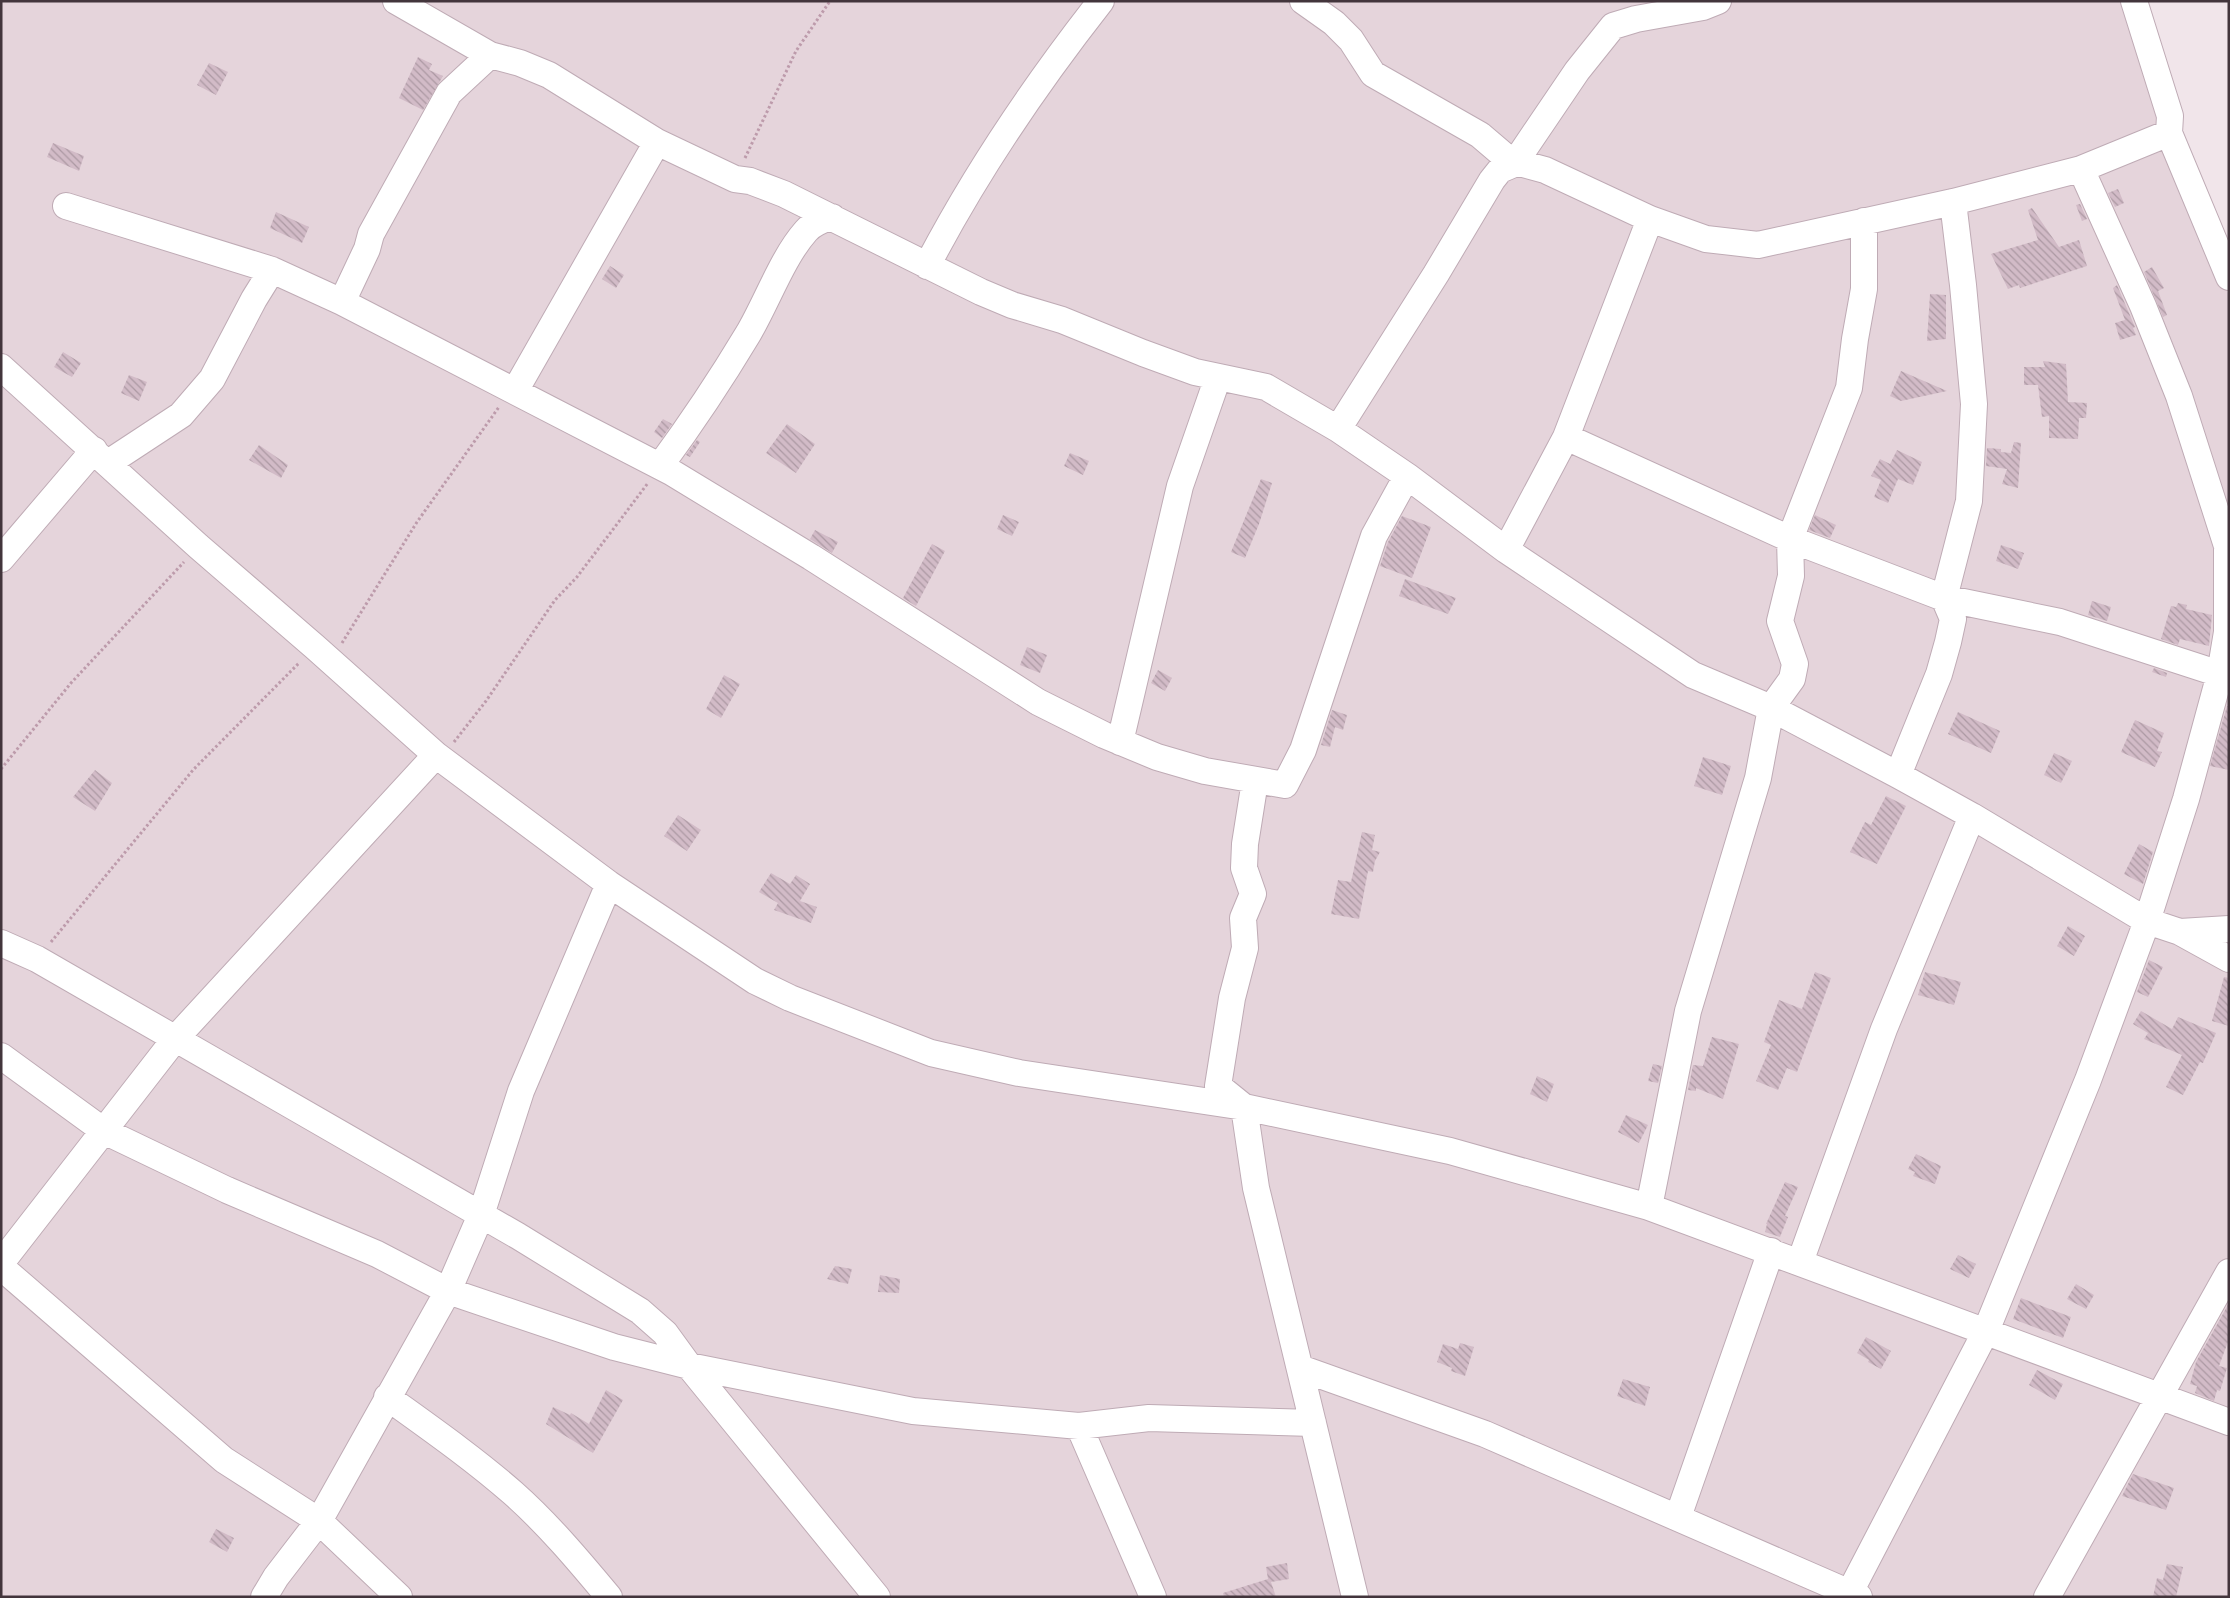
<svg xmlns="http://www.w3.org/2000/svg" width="2230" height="1598" font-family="'DM Sans',sans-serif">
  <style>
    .residential { fill: #e5d4db }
    .building { fill: url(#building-back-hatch) }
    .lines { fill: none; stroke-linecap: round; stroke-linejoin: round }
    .minor-casing { stroke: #bfabb5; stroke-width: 28 }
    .path { stroke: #bd9bab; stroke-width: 3; stroke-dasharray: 2.5 2.5; stroke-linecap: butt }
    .minor { stroke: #fff; stroke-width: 26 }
  </style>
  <defs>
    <pattern id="building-back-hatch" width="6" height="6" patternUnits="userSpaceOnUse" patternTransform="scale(1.25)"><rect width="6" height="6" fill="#d2bbc7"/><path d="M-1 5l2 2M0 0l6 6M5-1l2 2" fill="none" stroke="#ac99a3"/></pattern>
  </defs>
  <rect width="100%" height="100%" fill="#f1e5ea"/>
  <!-- residential -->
  <path class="residential" d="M1 1H2130L2169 133 2229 296V1597H1Z"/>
  <!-- building -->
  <path class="building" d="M418 57 432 64 429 70 443 76 423 110 399 98Z
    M209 63 228 72 216 95 197 85Z
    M53 143 84 156 79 171 47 157Z
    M2118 189 2124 203 2115 207 2108 193Z
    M2080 204 2087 219 2082 221 2076 205Z
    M2032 208 2059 247 2079 240 2087 266 2020 288 2019 285 2008 289 1991 254 2038 240 2028 210Z
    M276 212 309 227 302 243 270 228Z
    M610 266 624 275 616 288 602 279Z
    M2152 267 2164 288 2158 291 2167 315 2163 317 2144 272Z
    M2117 285 2135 327 2133 328 2136 335 2120 340 2115 323 2125 320 2113 288Z
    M1930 294 1946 295V339L1927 341Z
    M63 352 81 363 72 377 54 367Z
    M2043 361 2066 364 2068 402 2087 403 2086 418H2079L2078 439 2049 438V416L2042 417 2038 385H2024V367H2045Z
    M1901 371 1947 391 1901 401 1890 396Z
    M129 375 147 382 139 401 121 393Z
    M663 419 672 424 662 438 654 432Z
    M787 424 815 444 796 473 766 453Z
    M697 440 700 442 690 457 686 455Z
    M2014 442 2021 443 2018 488 2002 484 2007 469 1986 466 1987 448 2001 449V452L2011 453Z
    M259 445 288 465 281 478 249 460Z
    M1897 450 1922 462 1913 485 1898 479 1888 503 1874 497 1881 480 1871 476 1880 459 1890 464Z
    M1070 453 1089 461 1083 475 1064 466Z
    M1261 479 1272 483 1259 524 1245 558 1231 552Z
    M1003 515 1019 522 1012 536 997 529Z
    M1815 515 1836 525 1830 538 1809 530Z
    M1402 516 1431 527 1412 578 1380 566 1388 542Z
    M815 530 838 542 832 553 810 539Z
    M932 544 945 551 916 606 903 598Z
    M2001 545 2024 553 2018 569 1996 561Z
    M1405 579 1456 598 1448 614 1399 596Z
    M2092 601 2111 607 2107 621 2088 615Z
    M2178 603 2187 605 2186 609 2212 615 2209 646 2180 639 2178 645 2161 639 2171 606 2176 607Z
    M1027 647 1047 655 1040 673 1020 665Z
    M2154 668 2167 673 2166 677 2152 672Z
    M1158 670 1172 678 1165 691 1151 683Z
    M724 675 740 684 721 718 706 709Z
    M2227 706H2229V770L2210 766Z
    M1332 710 1347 715 1343 730 1335 727 1330 747 1321 745Z
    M1958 712 2000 731 1991 753 1948 734Z
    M2135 720 2164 733 2157 751 2162 752 2155 767 2121 752Z
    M2054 753 2072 761 2061 783 2044 775Z
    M1703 757 1731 766 1722 795 1694 786Z
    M95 770 112 783 95 811 73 797Z
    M1886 796 1906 806 1877 864 1850 852 1865 822 1871 825Z
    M678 815 701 830 687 851 664 836Z
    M1362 832 1375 835 1372 850 1380 852 1375 861 1373 872 1368 871 1359 919 1331 914 1338 880 1351 882Z
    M2139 844 2153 852 2143 884 2124 874Z
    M771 873 790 884 796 875 810 884 800 901 817 907 811 923 774 910 778 903 759 892Z
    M2068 926 2085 936 2074 956 2057 946Z
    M2149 960 2163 967 2148 997 2137 992Z
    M1815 972 1831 978 1797 1072 1787 1068 1778 1090 1756 1081 1771 1045 1764 1042 1779 1000 1802 1009Z
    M1925 972 1961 982 1954 1005 1918 995Z
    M2224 977 2229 978V1026L2212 1021Z
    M2141 1011 2172 1029 2178 1017 2216 1033 2203 1063 2200 1062 2183 1095 2166 1087 2182 1055 2144 1039 2148 1033 2133 1024Z
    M1712 1037 1739 1044 1723 1099 1696 1088V1091L1688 1090 1693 1065 1703 1066Z
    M1653 1064 1662 1066 1658 1083 1648 1081Z
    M1537 1076 1554 1084 1547 1102 1530 1094Z
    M1626 1115 1648 1125 1639 1143 1618 1132Z
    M1916 1154 1941 1166 1935 1184 1913 1176 1915 1172 1908 1169Z
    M1785 1182 1798 1187 1785 1216 1788 1217 1780 1237 1765 1232 1767 1224H1766Z
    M1958 1255 1976 1264 1969 1278 1950 1269Z
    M835 1266 852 1269 848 1284 827 1279Z
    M880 1275 900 1279 899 1293 878 1292Z
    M2076 1284 2094 1295 2086 1309 2067 1299Z
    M2021 1298 2071 1317 2063 1338 2013 1319Z
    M2229 1303V1339L2219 1366 2227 1368 2220 1391 2217 1390 2214 1401 2195 1393 2197 1386 2190 1384 2196 1362Z
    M1866 1337 1891 1351 1881 1369 1868 1362 1869 1360 1857 1353Z
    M1460 1343 1474 1347 1465 1376 1451 1371 1452 1368 1437 1362 1443 1344 1458 1349Z
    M2037 1370 2063 1384 2055 1400 2029 1385Z
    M1623 1379 1650 1387 1645 1406 1617 1396Z
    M606 1390 623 1400 593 1453 546 1424 553 1407 570 1415 571 1413 589 1424Z
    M2133 1474 2174 1488 2166 1510 2122 1496Z
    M216 1529 234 1538 227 1552 209 1542Z
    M1287 1563 1289 1579 1271 1582 1276 1597H1224L1223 1593 1268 1579 1266 1567Z
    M2167 1564 2183 1567 2176 1597H2153L2157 1578 2163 1580Z"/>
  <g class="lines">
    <defs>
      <path id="minor" d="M396 1 490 55 520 63 549 75 657 142 735 179 750 181 784 194 981 292 1012 305 1062 320 1143 353 1195 372 1266 387 1338 429 1407 476 1506 550 1693 675 1771 708 1898 775 1972 816 2147 921 2180 932 2229 929
        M1303 1 1334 23 1351 40 1373 74 1480 135 1514 164 1577 71 1613 26 1636 19 1703 7 1718 1
        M2134 1 2170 116 2169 133 2229 277
        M66 206 272 270 342 302 671 472 811 557 1038 702 1104 735 1157 757 1205 771 1285 785 1303 750 1374 536 1407 476
        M927 266C976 172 1035 85 1101 1
        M342 302 367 249 371 234 449 93 490 55
        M1 367 198 546 315 647 436 755 609 884 755 981 790 998 931 1053 1019 1073 1244 1107 1450 1151 1649 1207 2229 1422
        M515 391 657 142
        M1338 429 1436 274 1492 180 1500 170 1514 164H1523L1545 170 1650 219 1706 239 1758 245 1953 202 2081 169 2169 133
        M1566 437 1790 539 1944 598 2060 622 2220 674 2229 675
        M108 463 181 415 212 379 254 299 272 270
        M660 466C691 424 721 379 748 334 767 302 782 258 806 231 813 223 821 220 832 217
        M1506 550 1566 437 1650 219
        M1 559 94 450
        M1120 742 1180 486 1218 377
        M1898 775 1939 674 1948 642 1953 619 1944 598 1969 501 1974 404 1963 285 1953 202
        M1255 781 1245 844 1244 868 1253 894 1243 918 1245 948 1232 998 1218 1086 1244 1107 1256 1188 1355 1597
        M2180 932 2229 959
        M1 943 37 959 518 1236 640 1311 665 1333 689 1366 877 1597
        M1 1056 104 1131 227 1190 377 1254 448 1291 614 1347 689 1366 913 1411 1079 1426 1149 1418 1313 1423
        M1649 1207 1688 1011 1758 778 1771 708 1792 679 1795 664 1780 621 1791 576 1790 539 1849 388 1855 339 1864 289V221
        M1800 1262 1884 1029 1972 816
        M1 1263 175 1039 436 755
        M1 1267 224 1460 319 1521 399 1597
        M1300 1368 1485 1434 1859 1597
        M387 1397C430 1428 473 1458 513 1493 548 1524 579 1561 609 1597
        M1079 1426 1153 1597
        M1678 1517 1771 1251
        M264 1597 276 1577 319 1521 448 1291 481 1215 521 1091 609 884
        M1840 1597 1850 1592 1986 1331 2088 1080 2147 921 2186 799 2220 674 2227 632V546L2179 396 2143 306 2081 169
        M2047 1597 2229 1272"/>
    </defs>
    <!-- minor casing -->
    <use href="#minor" class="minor-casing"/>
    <!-- path -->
    <path class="path" d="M745 158 796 51 830 1
      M342 643 417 522 499 407
      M454 742 486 701 555 600 577 577 648 483
      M1 769 71 683 184 562
      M51 942 193 770 299 663"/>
    <!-- minor -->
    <use href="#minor" class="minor"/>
  </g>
  <!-- border -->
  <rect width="2230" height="1598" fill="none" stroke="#43353c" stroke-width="5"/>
</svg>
